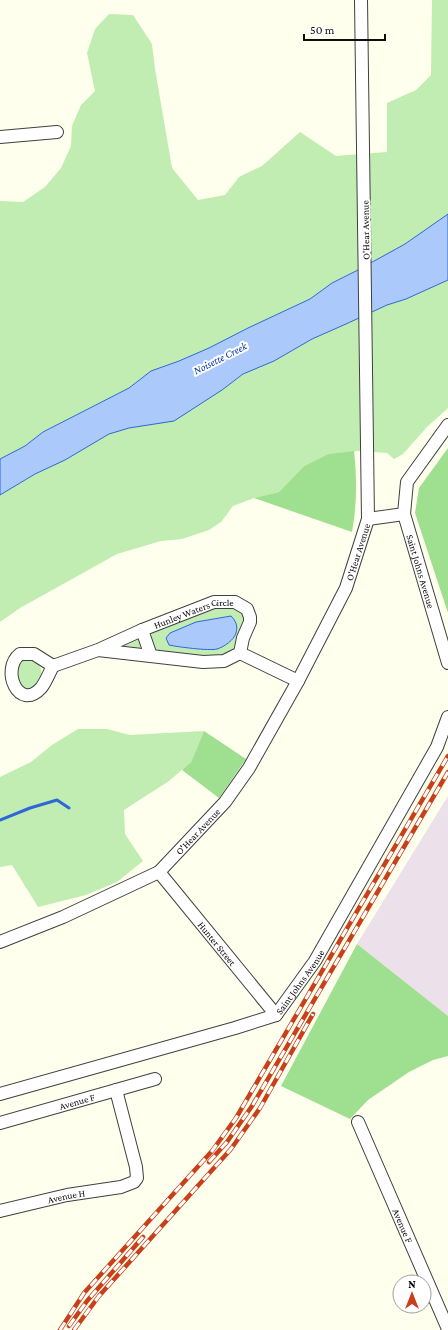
<svg xmlns="http://www.w3.org/2000/svg" width="448" height="1330" font-family="'Crimson Pro',serif">
  <style>
    .industrial { fill: #ece0ea }
    .green { fill: #c1edb2 }
    .forest { fill: #9fdf90 }
    .water { fill: #acc9fb; stroke: #2d67d8 }
    .lines { fill: none; stroke-linecap: round; stroke-linejoin: round }
    .stream { stroke: #2d67d8; stroke-width: 3 }
    .minor-casing { stroke: #404040; stroke-width: 14 }
    .minor { stroke: #fff; stroke-width: 12 }
    .rail-casing { stroke: #c83f19; stroke-width: 4.5 }
    .rail { stroke: #fff; stroke-width: 3; stroke-dasharray: 9; stroke-linecap: butt }
    .labels { text-anchor: middle; stroke-width: 4; stroke-linejoin: round; paint-order: stroke }
    .street-label { font-size: 10px; fill: #0d0d0d; stroke: #fff }
    .water-label { font-size: 11px; font-style: italic; fill: #0c3ba8; stroke: #fff }
  </style>
  <rect width="100%" height="100%" fill="#feffec"/>
  <!-- industrial -->
  <path class="industrial" d="M448 796V1016L357 944Z"/>
  <!-- green -->
  <path class="green" d="M432 0H448V214L405 244 356 271 332 283 310 299 248 328 209 348 179 361 151 371 129 388 43 432 25 446 0 459V201L23 202 45 187 61 168 71 146 72 126 81 105 95 91 87 53 95 29 109 14 133 15 152 44 155 69 172 168 198 200 225 195 239 177 262 166 300 132 336 156 387 152V103L416 90 431 75Z
    M448 280V408L427 427 403 454 394 459 387 453 358 451 328 454 304 466 279 492 254 498 233 506 221 522 209 530 182 539 161 541 117 554 20 608 0 622V495L35 474 65 460 109 434 129 428 147 425 222 390 243 374 274 361 312 339 387 305 406 299Z
    M230 605C241 610 242 613 246 625 241 634 237 645 230 652 217 664 172 654 155 651L150 639 153 630 207 608Z
    M140 638V647L142 649 140 650 115 646Z
    M21 659C36 660 44 663 41 680L32 689H23L12 670Z
    M78 729H107L130 735 204 731 191 762 169 781 124 810 125 834 143 861 117 882 86 895 38 907 12 865 0 867V777L31 762 52 745Z"/>
  <!-- forest -->
  <path class="forest" d="M448 448V613L415 513 419 488Z
    M354 451C357 479 357 505 352 532L254 498 279 492 304 466 328 454Z
    M204 731 246 759 219 798 182 770 191 762Z
    M357 944 448 1016V1056L433 1060 409 1072 368 1100 350 1119 281 1086Z"/>
  <!-- water -->
  <path class="water" d="M448 214V280L406 299 387 305 346 324 312 339 274 361 243 374 222 390 174 421 129 428 109 434 65 460 35 474 0 495V459L25 446 43 432 129 388 151 371 179 361 209 348 248 328 310 299 332 283 356 271 405 244Z
    M231 616C236 621 238 626 236 633 234 640 224 647 217 649 209 651 178 647 169 645L166 638 170 633 196 622Z"/>
  <g class="lines">
    <!-- stream -->
    <path class="stream" d="M0 820 30 808 57 800 69 808"/>
    <defs>
      <g id="minor">
        <path d="M0 137 57 132"/>
        <path id="s1" d="M448 425 407 482 404 514 448 663"/>
        <path d="M368 519 404 514"/>
        <path d="M142 630 151 656"/>
        <path d="M240 653 298 681"/>
        <path d="M20 654H34L53 666C49 673 46 682 41 688 19 712 0 670 20 654Z"/>
        <path id="s2" d="M53 666 98 650 142 630 214 602H235L247 609 250 617V622L243 638 240 653 224 661 203 662 98 650"/>
        <path id="s3" d="M159 872 276 1015"/>
        <path id="s4" d="M0 942 63 917 159 872 225 802 249 768 298 681 346 588 368 519 361 0"/>
        <path id="s5" d="M0 1094 235 1028 276 1015 315 961 437 747 448 717"/>
        <path id="s6" d="M358 1122 448 1329"/>
        <path id="s7" d="M0 1123 155 1079"/>
        <path id="s8" d="M0 1211 67 1195 121 1187 134 1182 137 1178 136 1167 116 1090"/>
      </g>
    </defs>
    <!-- minor casing -->
    <use href="#minor" class="minor-casing"/>
    <!-- minor -->
    <use href="#minor" class="minor"/>
    <defs>
      <path id="rail" d="M209 1162 227 1142 252 1106 448 772
        M69 1326 87 1301 143 1237
        M60 1330 84 1293 212 1151 236 1118 448 756
        M74 1330 99 1296 231 1149 260 1108 313 1014"/>
    </defs>
    <!-- rail casing -->
    <use href="#rail" class="rail-casing"/>
    <!-- rail -->
    <use href="#rail" class="rail"/>
  </g>
  <g class="labels">
    <!-- street labels -->
    <g class="street-label">
      <text transform="translate(365 230) rotate(-91)" y="4">O'Hear Avenue</text>
      <text dy="4" stroke="none"><textPath href="#s4" startOffset="554">O'Hear Avenue</textPath></text>
      <text dy="4" stroke="none"><textPath href="#s1" startOffset="162">Saint Johns Avenue</textPath></text>
      <text dy="4" stroke="none"><textPath href="#s2" startOffset="151">Hunley Waters Circle</textPath></text>
      <text dy="4" stroke="none"><textPath href="#s4" startOffset="230">O'Hear Avenue</textPath></text>
      <text dy="4" stroke="none"><textPath href="#s3" startOffset="92">Hunter Street</textPath></text>
      <text dy="4" stroke="none"><textPath href="#s5" startOffset="328">Saint Johns Avenue</textPath></text>
      <text dy="4" stroke="none"><textPath href="#s7" startOffset="80">Avenue F</textPath></text>
      <text dy="4" stroke="none"><textPath href="#s8" startOffset="68">Avenue H</textPath></text>
      <text dy="4" stroke="none"><textPath href="#s6" startOffset="113">Avenue F</textPath></text>
    </g>
    <!-- water labels -->
    <g class="water-label">
      <text transform="translate(220 358) rotate(-27)" y="4">Noisette Creek</text>
    </g>
  </g>
  <!-- north arrow -->
  <g transform="translate(412 1294)"><circle r="19" fill="#ffffff" stroke="#9e9e9e"/>
  <path d="M0-3L7 15L0 10L-7 15Z" fill="#c83f19"/>
  <text y="-6" font-size="11" font-weight="bold" text-anchor="middle" fill="#0d0d0d">N</text>
  </g>
  <!-- scale -->
  <path d="M304 34v6h81v-6" fill="none" stroke="#0d0d0d" stroke-width="2"/>
  <text x="310" y="34" font-size="12" fill="#0d0d0d" stroke="#ffffff" stroke-width="3" paint-order="stroke">50 m</text>
</svg>
